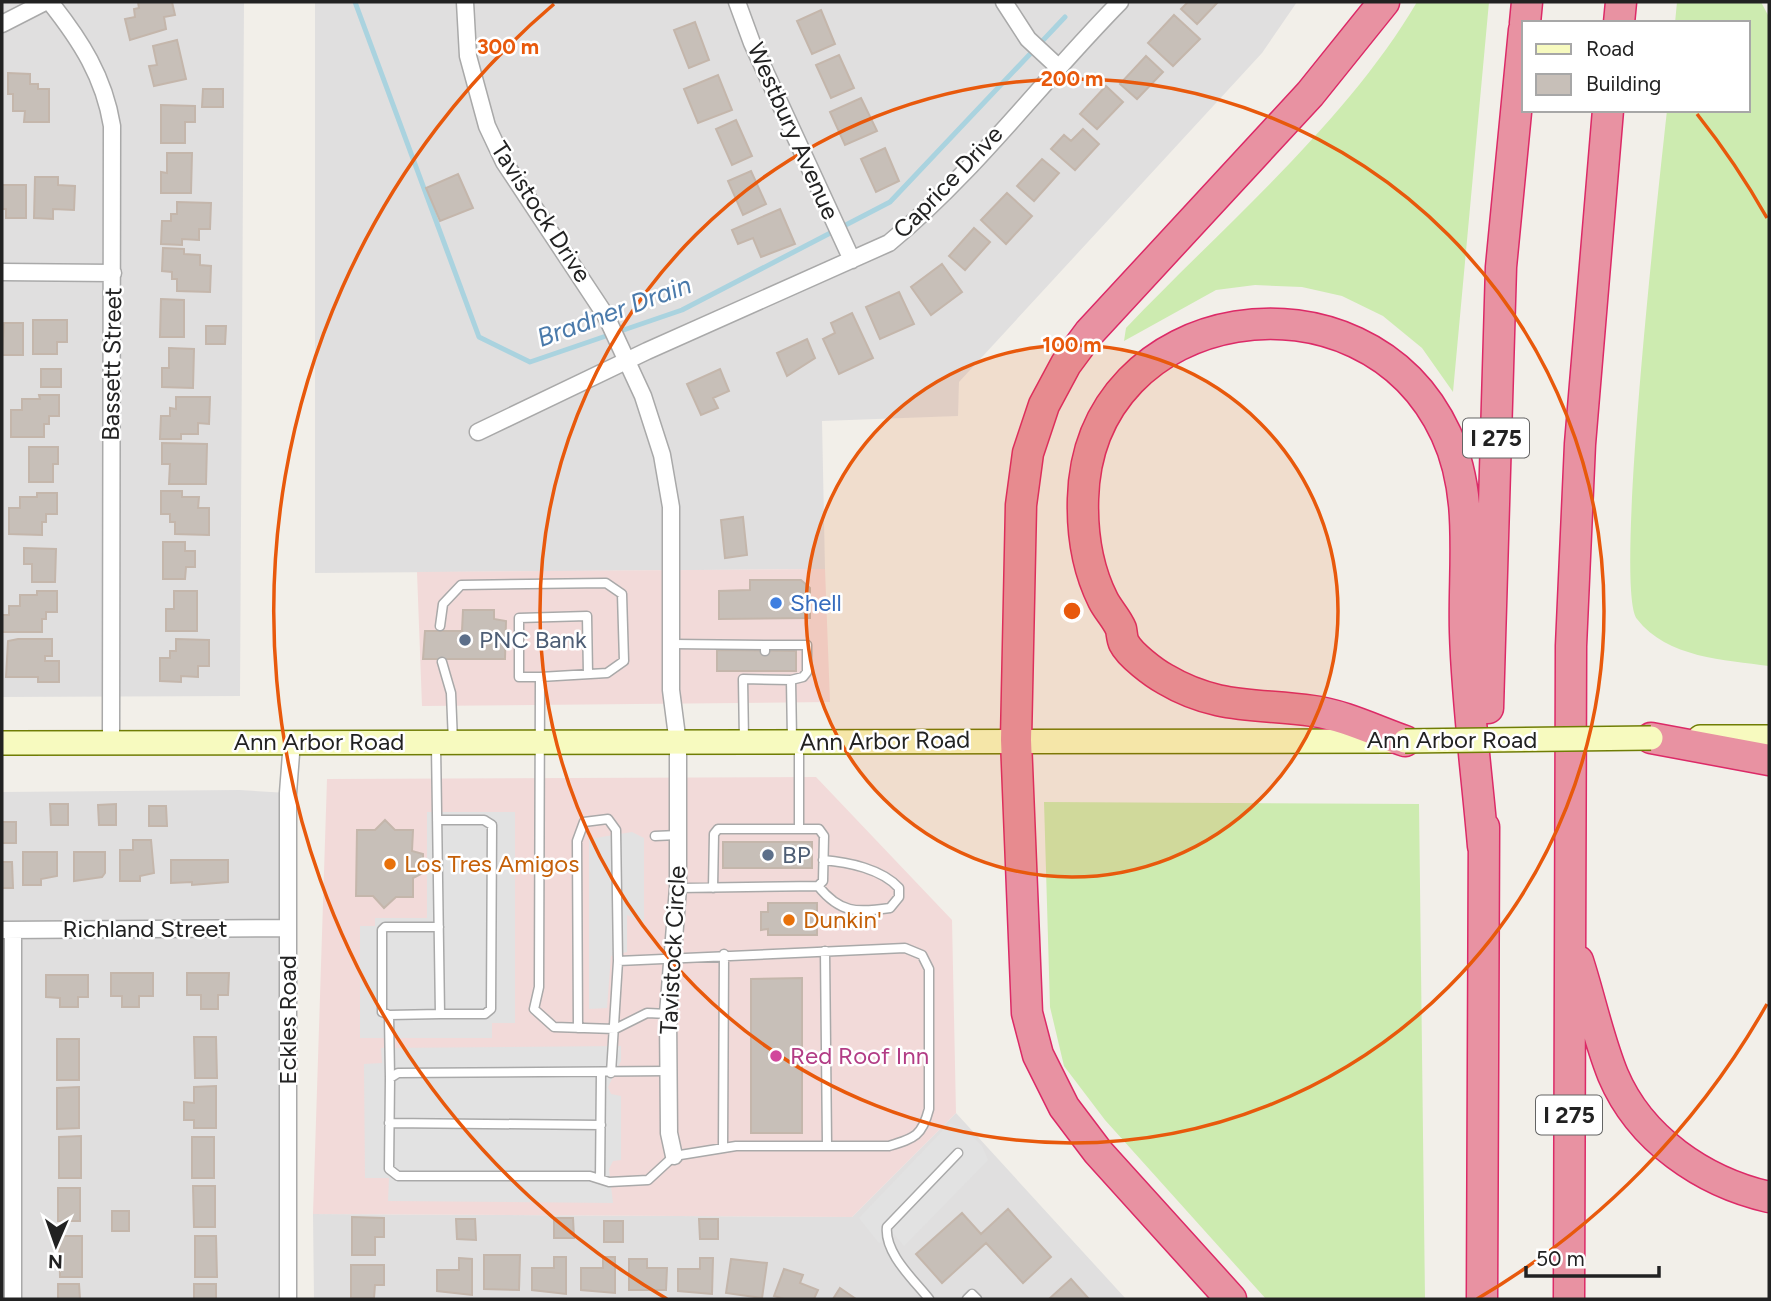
<svg xmlns="http://www.w3.org/2000/svg" width="1771" height="1301" font-family="Figtree,sans-serif">
  <style>
    .residential { fill: #e0dfdf }
    .commercial { fill: #f2dad9 }
    .grass { fill: #cdebb0 }
    .parking { fill: #e2e2e2 }
    .lines { fill: none; stroke-linecap: round; stroke-linejoin: round }
    .stream { stroke: #aad3df; stroke-width: 5 }
    .building { fill: #c7bfb8; stroke: #c4b6ab; stroke-width: 2 }
    .lane-casing { stroke: #a9a9a9; stroke-width: 11 }
    .street-casing { stroke: #a9a9a9; stroke-width: 19 }
    .secondary-casing { stroke: #707d05; stroke-width: 26 }
    .highway-casing { stroke: #dc2a67; stroke-width: 33 }
    .lane { stroke: #fff; stroke-width: 8 }
    .street { stroke: #fff; stroke-width: 16 }
    .secondary { stroke: #f7fabf; stroke-width: 23 }
    .highway { stroke: #e892a2; stroke-width: 30 }
    .secondary-bridge-casing { stroke: #707d05; stroke-width: 26; stroke-linecap: butt }
    .secondary-bridge { stroke: #f7fabf; stroke-width: 23 }
    .ring { fill: none; stroke: #e8590c; stroke-width: 3.5 }
    .shop-dot { fill: #3f7fe0; stroke: #fff; stroke-width: 2.5 }
    .service-dot { fill: #5c6f8a; stroke: #fff; stroke-width: 2.5 }
    .food-dot { fill: #e8710a; stroke: #fff; stroke-width: 2.5 }
    .hotel-dot { fill: #d1479c; stroke: #fff; stroke-width: 2.5 }
    .labels { text-anchor: middle; stroke-width: 5; stroke-linejoin: round; paint-order: stroke }
    .shield { fill: #fff; stroke: #646464; stroke-width: 2 }
    .shield-label { font-size: 23px; font-weight: bold; fill: #222 }
    .street-label { font-size: 24px; fill: #222; stroke: #fff }
    .shop-label { font-size: 24px; fill: #366cbe; stroke: #fff; text-anchor: start }
    .service-label { font-size: 24px; fill: #4e5e75; stroke: #fff; text-anchor: start }
    .food-label { font-size: 24px; fill: #c56008; stroke: #fff; text-anchor: start }
    .hotel-label { font-size: 24px; fill: #b23c85; stroke: #fff; text-anchor: start }
    .water-label { font-size: 26px; font-style: italic; fill: #4a7aab; stroke: #fff }
    .centre { fill: #e8590c; stroke: #fff; stroke-width: 3.5 }
    .ring-label { font-size: 21px; text-anchor: middle; font-weight: bold; fill: #e8590c; stroke: #fff; stroke-width: 5; stroke-linejoin: round; paint-order: stroke }
  </style>
  <rect width="100%" height="100%" fill="#f2efe9"/>
  <!-- residential -->
  <path class="residential" d="M2 2H244L240 696 2 697Z
    M315 2H1297L1262 53 959 382 958 416 822 421 825 569 315 573Z
    M240 790 288 793 285 1299H2V792Z
    M956 1113 1126 1299H314L313 1214 852 1217Z"/>
  <!-- commercial -->
  <path class="commercial" d="M825 569 830 702 422 706 417 572Z
    M816 777 952 920 956 1113 852 1217 313 1214 327 779Z"/>
  <!-- grass -->
  <path class="grass" d="M1417 2H1489L1453 392 1422 348 1383 316 1342 296 1302 287 1255 285 1216 290 1124 341 1126 328C1223 226 1346 123 1417 2Z
    M1677 2H1761L1769 17V666C1725 660 1667 658 1637 619 1613 588 1660 177 1667 110H1748V23H1675Z
    M1044 802 1419 804 1425 1299H1266L1105 1120 1064 1066 1050 1007Z"/>
  <!-- parking -->
  <path class="parking" d="M427 812H515V1023H492V1038H360V926H375V918H427Z
    M632 832 644 838V922L627 915V952L611 956 607 1008 589 1009V839Z
    M621 1046V1061L608 1087 611 1094 621 1096V1160L613 1161 609 1169 613 1203 388 1201 389 1178H365L364 1064 382 1063 381 1048Z
    M950 1123 966 1130 982 1146 988 1160 904 1246 894 1234 879 1243 859 1218Z"/>
  <g class="lines">
    <!-- stream -->
    <path class="stream" d="M355 2 479 337 530 362 682 310 890 202 1065 17"/>
  </g>
  <!-- building -->
  <path class="building" d="M138 2H172L175 15 164 17 166 29 130 40 125 19 135 17 134 9 139 8Z
    M1188 2H1218L1197 24 1181 9Z
    M821 10 835 44 812 54 797 21Z
    M1174 15 1200 39 1173 66 1148 43Z
    M695 22 709 60 689 68 674 30Z
    M177 40 186 79 154 86 149 66 157 65 153 46Z
    M839 55 854 88 831 98 816 65Z
    M1146 56 1163 72 1137 99 1120 84Z
    M8 73 30 74V84H38V89H49V122H24L25 111H13V94H8Z
    M718 75 732 110 698 123 684 89Z
    M1106 86 1123 102 1097 129 1080 114Z
    M203 89H223V107H202Z
    M861 98 877 131 845 145 830 112Z
    M161 105 195 106V122H185V143H161Z
    M736 120 752 156 732 165 716 129Z
    M1083 129 1099 144 1075 170 1051 149 1064 135 1071 141Z
    M885 148 899 181 876 192 861 159Z
    M167 153H192L191 193H161V172L167 173Z
    M1042 159 1059 173 1034 201 1017 186Z
    M751 171 766 204 743 215 728 181Z
    M458 174 473 208 440 221 426 188Z
    M35 177H58V185L75 186 74 210 53 209V219L34 218Z
    M2 185H26V218H6V209H2Z
    M1007 193 1032 216 1006 244 981 220Z
    M177 202 211 203 210 229H199V240L182 239V245L161 244 162 221H171V214H177Z
    M780 209 795 244 761 257 753 238 738 244 732 230Z
    M974 228 990 242 965 270 949 256Z
    M163 248 184 249V254L200 255V265L211 266 210 292 177 291V279H172V272L162 271Z
    M942 264 962 292 931 315 911 287Z
    M899 292 914 324 880 339 866 307Z
    M161 299 184 300V337H160Z
    M852 313 873 358 839 374 823 339 835 333 831 323Z
    M33 320H67V342H57V354H33Z
    M4 323H23V355H2Z
    M206 326H226L225 344H206Z
    M807 339 815 358 787 376 777 353Z
    M169 348 194 349 193 388 162 387V368H169Z
    M41 369H61V387H41Z
    M720 369 729 391 713 398 718 408 701 415 687 384Z
    M39 395H59V416H49V424H44V437H11V410H22V399H40Z
    M176 397H210L209 424 198 423V434H181V439H160L161 416H170V408L176 409Z
    M162 443 207 444 206 484H169L170 464H162Z
    M29 447H58V464H53V482H29Z
    M161 491H182V497H199L198 508H209V535L175 534V522H170V514H161Z
    M37 493H57V514H46V522H42V535L9 534V508H20V497H37Z
    M743 517 747 555 725 558 721 520Z
    M163 542H185V551H195V567H186L185 579H163Z
    M24 548 56 549 55 582H32V564H24Z
    M750 580H801L810 588V618L719 619V591L750 590Z
    M37 591H57V612H46V619H42V632H2V615H9V606H20V595H37Z
    M174 591H197V631H166V609H174Z
    M463 610H494V619L506 621 505 659H423L425 631H462Z
    M18 639H52V656H45V661H59V682H38V677H6L8 641Z
    M176 639 209 640V666H198V677L181 676V682L160 681V658H170V651H176Z
    M717 650 796 651V671H717Z
    M50 804H68V825H51Z
    M116 804V825H99L98 805Z
    M149 806H166L167 826H149Z
    M385 820 395 830H413L412 851 423 854V873L413 878V897H396L384 908 373 896H356L357 830H375Z
    M2 822H16V843H2Z
    M133 840H151L154 873 140 876V881H120V850H133Z
    M723 842H812V868H723Z
    M23 852H57V876L41 879V885H23Z
    M74 852H105V873L102 877 74 881Z
    M171 860H228V882L192 885V882L171 883Z
    M2 862H12L13 888H2Z
    M768 903H817V935H768V929L761 930V912H768Z
    M111 973H153V996H139V1007H122V996H111Z
    M187 973H229L228 995H218V1009H201V995H187Z
    M46 975H88V997H78V1007H60V998L46 997Z
    M802 978V1133H751V979Z
    M194 1037H216L217 1078H195Z
    M57 1039H79V1080H57Z
    M216 1086V1128H194V1120H184V1102L194 1103V1087Z
    M79 1087V1128L57 1129V1088Z
    M81 1136V1178H59V1137Z
    M192 1137H214V1178H192Z
    M193 1186H215V1227H194Z
    M58 1188H80V1221H58Z
    M1008 1209 1051 1257 1023 1283 986 1243 942 1283 916 1254 962 1213 981 1234Z
    M112 1211H129V1231H112Z
    M352 1217 384 1218V1237H375V1255H352Z
    M554 1218H573L574 1238H554Z
    M456 1219H475L476 1240 457 1239Z
    M699 1219H718V1239H700Z
    M604 1221H623V1242H604Z
    M59 1236H82V1277H60Z
    M195 1236H216L217 1277H195Z
    M484 1255H520L519 1290 484 1289Z
    M554 1257H566V1294L532 1290V1268H554Z
    M603 1257H615V1293L581 1290V1268H603Z
    M459 1258 472 1259V1295L437 1291V1270H459Z
    M700 1258H713L712 1294 678 1291V1269H700Z
    M629 1259H647V1268H667L666 1290H629Z
    M731 1259 767 1263 762 1298 726 1293Z
    M351 1265H384V1285H375L374 1298H351Z
    M784 1269 803 1275 800 1283 818 1290 814 1299H784L774 1296Z
    M1071 1279 1089 1299H1049Z
    M58 1284H79L80 1299H58Z
    M194 1284H216V1299H194Z
    M840 1288 856 1299H833Z"/>
  <g class="lines">
    <defs>
      <path id="lane" d="M440 626 443 604 461 585 606 583 622 594 624 661 607 673 540 677 539 987 534 1009 554 1027 615 1029 647 1013 668 1014
        M673 644 765 645V651
        M765 645H807V672L803 677 791 680
        M442 662 451 693 453 742
        M540 677H519V618L587 616 588 674
        M744 741 743 679 791 680 792 739
        M799 744V829
        M436 746 440 1014 389 1015 382 1012V930L385 927H439
        M437 820H484L492 825 491 1009 485 1014H440
        M655 836 678 835
        M818 886C840 913 856 913 890 908L899 897V888C882 869 848 862 823 860
        M678 888 818 886 823 881 824 836 819 829H718L714 834 713 888
        M825 951 827 1145
        M389 1015 390 1078
        M578 1028 577 841 584 822 608 819 616 830 618 961 905 948 922 955 929 969V1109C922 1136 915 1138 889 1146H736L674 1156 648 1180 609 1182 590 1176H398L389 1169 390 1078 398 1073 668 1071
        M611 1073 618 961
        M389 1123 601 1125
        M723 1148 724 954
        M600 1179 601 1073
        M929 1299C914 1280 884 1253 887 1227L958 1153
        M967 1299 972 1294 977 1299"/>
      <path id="street" d="M50 2C81 41 104 77 112 126L111 742
        M465 2 468 56 487 126 504 162 606 316 643 396 662 455 671 507V690L678 744V888L668 1014 669 1133 674 1156
        M737 2 752 43 852 260
        M1004 2 1028 39 1057 66
        M2 24 45 2
        M2 272 113 273
        M478 432 647 351 889 243C974 173 1042 81 1120 2
        M2 930 288 928
        M13 930V1299
        M288 1299V793L292 741"/>
      <path id="secondary" d="M1700 737H1769
        M2 743 1392 741"/>
      <path id="highway" d="M1525 23 1527 2
        M1619 23 1621 2
        M1488 708 1501 267 1524 30
        M1651 738 1769 760
        M1405 741C1376 731 1344 715 1313 711 1258 703 1217 710 1165 679 1154 673 1130 655 1124 643 1122 639 1122 634 1121 629 1117 619 1108 610 1103 600 1087 568 1082 535 1083 499 1088 301 1365 259 1446 434 1475 496 1463 566 1465 632 1467 703 1477 775 1483 846
        M1578 961C1590 998 1598 1038 1613 1075 1640 1139 1703 1182 1769 1197
        M1231 1299 1098 1152 1064 1107 1038 1055 1027 1013 1016 740 1021 505 1028 453 1044 405 1066 364 1089 333 1310 94 1384 2
        M1482 1299 1484 827
        M1569 1299 1571 646 1580 444 1608 110"/>
    </defs>
    <!-- lane casing -->
    <use href="#lane" class="lane-casing"/>
    <!-- street casing -->
    <use href="#street" class="street-casing"/>
    <!-- secondary casing -->
    <use href="#secondary" class="secondary-casing"/>
    <!-- highway casing -->
    <use href="#highway" class="highway-casing"/>
    <!-- lane -->
    <use href="#lane" class="lane"/>
    <!-- street -->
    <use href="#street" class="street"/>
    <!-- secondary -->
    <use href="#secondary" class="secondary"/>
    <!-- highway -->
    <use href="#highway" class="highway"/>
    <defs>
      <path id="secondary-bridge" d="M1405 741 1651 738"/>
    </defs>
    <!-- secondary-bridge casing -->
    <use href="#secondary-bridge" class="secondary-bridge-casing"/>
    <!-- secondary-bridge -->
    <use href="#secondary-bridge" class="secondary-bridge"/>
  </g>
  <!-- distance rings -->
  <circle cx="1072" cy="611" r="266" fill="#e8590c" fill-opacity=".12"/>
  <g class="ring">
    <circle cx="1072" cy="611" r="266"/>
    <circle cx="1072" cy="611" r="532"/>
    <path d="M1767 1004A798 798 0 0 1 1477 1299M667 1299A798 798 0 0 1 554 4M1697 114A798 798 0 0 1 1767 218"/>
  </g>
  <!-- markers -->
  <circle class="shop-dot" cx="776" cy="603" r="7"/>
  <g class="service-dot">
    <circle cx="465" cy="640" r="7"/>
    <circle cx="768" cy="855" r="7"/>
  </g>
  <g class="food-dot">
    <circle cx="390" cy="864" r="7"/>
    <circle cx="789" cy="920" r="7"/>
  </g>
  <circle class="hotel-dot" cx="776" cy="1056" r="7"/>
  <g class="labels">
    <!-- shield labels -->
    <g class="shield">
      <rect x="1463" y="418.5" width="66" height="39" rx="5"/>
      <rect x="1536" y="1095.5" width="66" height="39" rx="5"/>
    </g>
    <g class="shield-label">
      <text x="1496" y="446">I 275</text>
      <text x="1569" y="1123">I 275</text>
    </g>
    <!-- street labels -->
    <g class="street-label">
      <text transform="translate(793 131) rotate(66)" y="8">Westbury Avenue</text>
      <text transform="translate(948 182) rotate(-46)" y="8">Caprice Drive</text>
      <text transform="translate(541 212) rotate(57)" y="8">Tavistock Drive</text>
      <text transform="translate(112 364) rotate(-89)" y="8">Bassett Street</text>
      <text x="1452" y="748">Ann Arbor Road</text>
      <text transform="translate(885 741) rotate(-1)" y="8">Ann Arbor Road</text>
      <text x="319" y="750">Ann Arbor Road</text>
      <text x="145" y="937">Richland Street</text>
      <text transform="translate(673 950) rotate(-87)" y="8">Tavistock Circle</text>
      <text transform="translate(288 1020) rotate(-90)" y="8">Eckles Road</text>
    </g>
    <!-- shop labels -->
    <g class="shop-label">
      <text x="790" y="611">Shell</text>
    </g>
    <!-- service labels -->
    <g class="service-label">
      <text x="479" y="648">PNC Bank</text>
      <text x="782" y="863">BP</text>
    </g>
    <!-- food labels -->
    <g class="food-label">
      <text x="404" y="872">Los Tres Amigos</text>
      <text x="803" y="928">Dunkin'</text>
    </g>
    <!-- hotel labels -->
    <g class="hotel-label">
      <text x="790" y="1064">Red Roof Inn</text>
    </g>
    <!-- water labels -->
    <g class="water-label">
      <text transform="translate(614 311) rotate(-20)" y="9">Bradner Drain</text>
    </g>
  </g>
  <circle cx="1072" cy="611" r="10" class="centre"/>
  <g class="ring-label">
    <text x="508" y="54">300 m</text>
    <text x="1072" y="86">200 m</text>
    <text x="1072" y="352">100 m</text>
  </g>
  <!-- border -->
  <rect width="1771" height="1301" fill="none" stroke="#222222" stroke-width="7"/>
  <!-- legend -->
  <rect x="1522" y="21" width="228" height="91" fill="#ffffff" stroke="#a7a7a7" stroke-width="2"/>
  <rect x="1536" y="44" width="35" height="10" fill="#f7fabf" stroke="#a7a7a7" stroke-width="2"/>
  <text x="1586" y="56" font-size="21" fill="#222222">Road</text>
  <rect x="1536" y="74" width="35" height="21" fill="#c7bfb8" stroke="#a7a7a7" stroke-width="2"/>
  <text x="1586" y="91" font-size="21" fill="#222222">Building</text>
  <!-- north arrow -->
  <g transform="translate(56 1245) rotate(182)" stroke="#ffffff" stroke-width="5" paint-order="stroke">
  <path d="M0-5L12 26L0 18L-12 26Z" fill="#222222"/>
  <text y="-10" font-size="19" font-weight="bold" text-anchor="middle" fill="#222222">N</text>
  </g>
  <!-- scale -->
  <path d="M1526 1266v10h133v-10" fill="none" stroke="#222222" stroke-width="3.5"/>
  <text x="1536" y="1266" font-size="21" fill="#222222" stroke="#ffffff" stroke-width="5" paint-order="stroke">50 m</text>
</svg>
